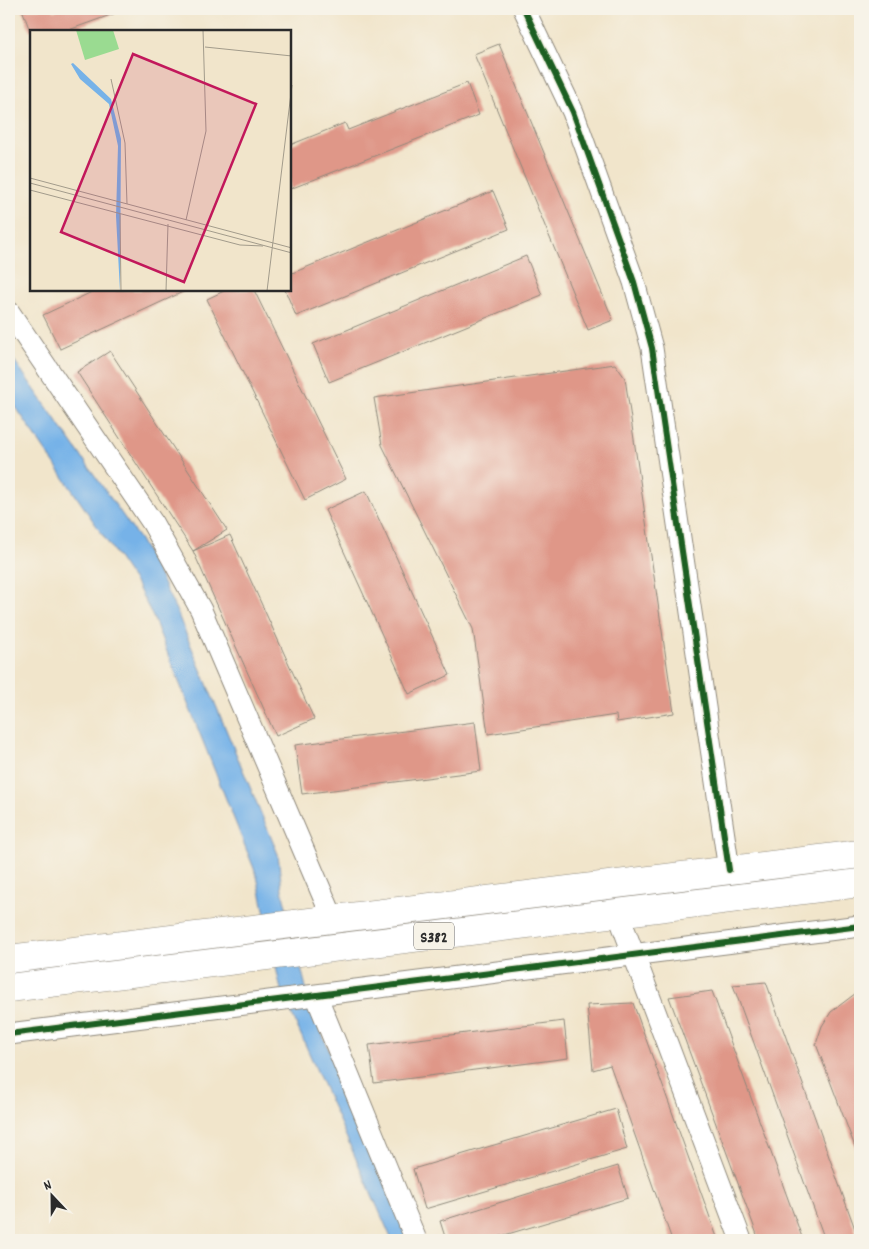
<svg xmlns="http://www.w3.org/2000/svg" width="869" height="1249" font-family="Dekko,sans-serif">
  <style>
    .water { fill: #76b2e8; stroke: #506e8a }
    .building { fill: #df9788 }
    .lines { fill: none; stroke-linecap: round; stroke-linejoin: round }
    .street-casing { stroke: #8e887b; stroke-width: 23 }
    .primary-casing { stroke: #8e887b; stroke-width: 29 }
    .street { stroke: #fff; stroke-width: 21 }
    .primary { stroke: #fff; stroke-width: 28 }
    .cycleway-casing { stroke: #f7f3e8; stroke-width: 9 }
    .cycleway { stroke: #1b5e20; stroke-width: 6 }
    .labels { text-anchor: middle; stroke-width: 4.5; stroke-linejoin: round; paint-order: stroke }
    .shield { fill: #f7f3e8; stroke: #686764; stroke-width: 1 }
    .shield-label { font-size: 16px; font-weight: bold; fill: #2b2b2b }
    .inset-road { fill: none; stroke: #a29b8b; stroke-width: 1 }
    .view { fill: #c2185b; fill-opacity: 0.15; stroke: #c2185b; stroke-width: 2.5 }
    .inset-edge { fill: none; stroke: #2b2b2b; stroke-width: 2.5 }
  </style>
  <rect width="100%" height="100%" fill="#f7f3e8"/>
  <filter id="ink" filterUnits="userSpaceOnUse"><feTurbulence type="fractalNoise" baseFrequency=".02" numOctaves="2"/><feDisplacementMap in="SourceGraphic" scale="10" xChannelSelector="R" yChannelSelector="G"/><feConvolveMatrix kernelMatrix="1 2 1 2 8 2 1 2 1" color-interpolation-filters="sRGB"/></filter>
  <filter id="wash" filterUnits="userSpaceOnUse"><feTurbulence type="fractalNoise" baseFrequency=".0096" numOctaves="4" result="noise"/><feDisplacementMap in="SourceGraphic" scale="20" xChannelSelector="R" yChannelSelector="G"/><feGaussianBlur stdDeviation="1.12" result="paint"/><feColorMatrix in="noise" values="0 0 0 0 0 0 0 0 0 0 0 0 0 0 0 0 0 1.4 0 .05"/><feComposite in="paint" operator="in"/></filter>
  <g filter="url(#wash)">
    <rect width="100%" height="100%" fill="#f1e5cb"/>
    <!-- water -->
    <path class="water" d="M9 353 140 540 156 569 176 610 278 854 282 890 311 1008 410 1240H392L293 1017 280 986 257 876 153 617 138 587 9 397Z"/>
    <g id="blocks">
      <!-- building -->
      <path class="building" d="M22 9H53L54 11 60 9H127L66 31H30Z
        M499 44 613 320 588 330 474 54Z
        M467 83 479 115 290 189V145L345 123 348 130Z
        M493 191 509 229 296 316 285 290H290V274Z
        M526 256 542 295 329 382 313 344Z
        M96 290H187L60 349 43 315Z
        M226 290H254L346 479 305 500 207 299Z
        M110 351 227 530 193 551 230 535 314 719 276 736 193 551 77 372Z
        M615 364 625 378 674 713 617 722 616 715 488 734 473 629 382 445 374 398Z
        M366 491 450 675 409 694 325 510Z
        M475 722 481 771 302 794 295 745Z
        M766 982 859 1240H825L733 985Z
        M860 990V1160L816 1044 822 1026 831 1012Z
        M712 991 803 1240H759L669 997Z
        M633 1003 718 1240H672L610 1065 593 1070 587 1005Z
        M564 1021 568 1058 374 1083 369 1045Z
        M616 1109 627 1149 425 1209 413 1169Z
        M618 1166 628 1198 488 1240H446L440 1221Z"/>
    </g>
  </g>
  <g filter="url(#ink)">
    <use href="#blocks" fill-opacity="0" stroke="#8e887b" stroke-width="1"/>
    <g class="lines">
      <defs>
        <path id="street" d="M524 9 573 112 634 282 652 348 729 870
          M9 312 152 522 201 610 333 919
          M618 913 741 1240
          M316 995 416 1240
          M9 1034 860 926"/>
        <path id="primary" d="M9 959 860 854
          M9 988 860 883"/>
      </defs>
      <!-- street casing -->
      <use href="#street" class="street-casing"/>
      <!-- primary casing -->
      <use href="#primary" class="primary-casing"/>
      <!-- street -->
      <use href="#street" class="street"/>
      <!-- primary -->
      <use href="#primary" class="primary"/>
      <defs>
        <path id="cycleway" d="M524 9 573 112 634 282 652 348 729 870
          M9 1034 860 926"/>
      </defs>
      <!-- cycleway casing -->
      <use href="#cycleway" class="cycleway-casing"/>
      <!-- cycleway -->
      <use href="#cycleway" class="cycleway"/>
    </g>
  </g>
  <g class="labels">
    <!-- shield labels -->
    <rect class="shield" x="414" y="922.5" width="40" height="27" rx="4"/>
    <g class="shield-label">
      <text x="434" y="942">S382</text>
    </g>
  </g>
  <!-- overview -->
  <g transform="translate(30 30)">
    <rect width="261" height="261" fill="#f1e5cb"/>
    <path d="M46 0H83L89 19 55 30Z" fill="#9adb91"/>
    <path d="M43 33 81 69 91 109 90 261 86 186 88 116 79 74 50 49 41 34Z" fill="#76b2e8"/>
    <path class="inset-road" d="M175 17 262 26M81 49 95 113 97 174M0 148 262 218M0 153 262 223M0 160 210 215 233 216M90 184 91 261M156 190 176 101 173 0M136 261 138 194M237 261 262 55"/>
    <path class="view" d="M103 24 226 74 154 252 31 202Z"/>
    <rect width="261" height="261" class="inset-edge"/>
  </g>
  <!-- margin -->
  <rect width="869" height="1249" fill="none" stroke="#f7f3e8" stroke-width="30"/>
  <!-- north arrow -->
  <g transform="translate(52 1196) rotate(338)" stroke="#f7f3e8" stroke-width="4" paint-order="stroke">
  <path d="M0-4L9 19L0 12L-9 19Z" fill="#2b2b2b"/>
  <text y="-8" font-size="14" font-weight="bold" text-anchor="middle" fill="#2b2b2b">N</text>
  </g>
</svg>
